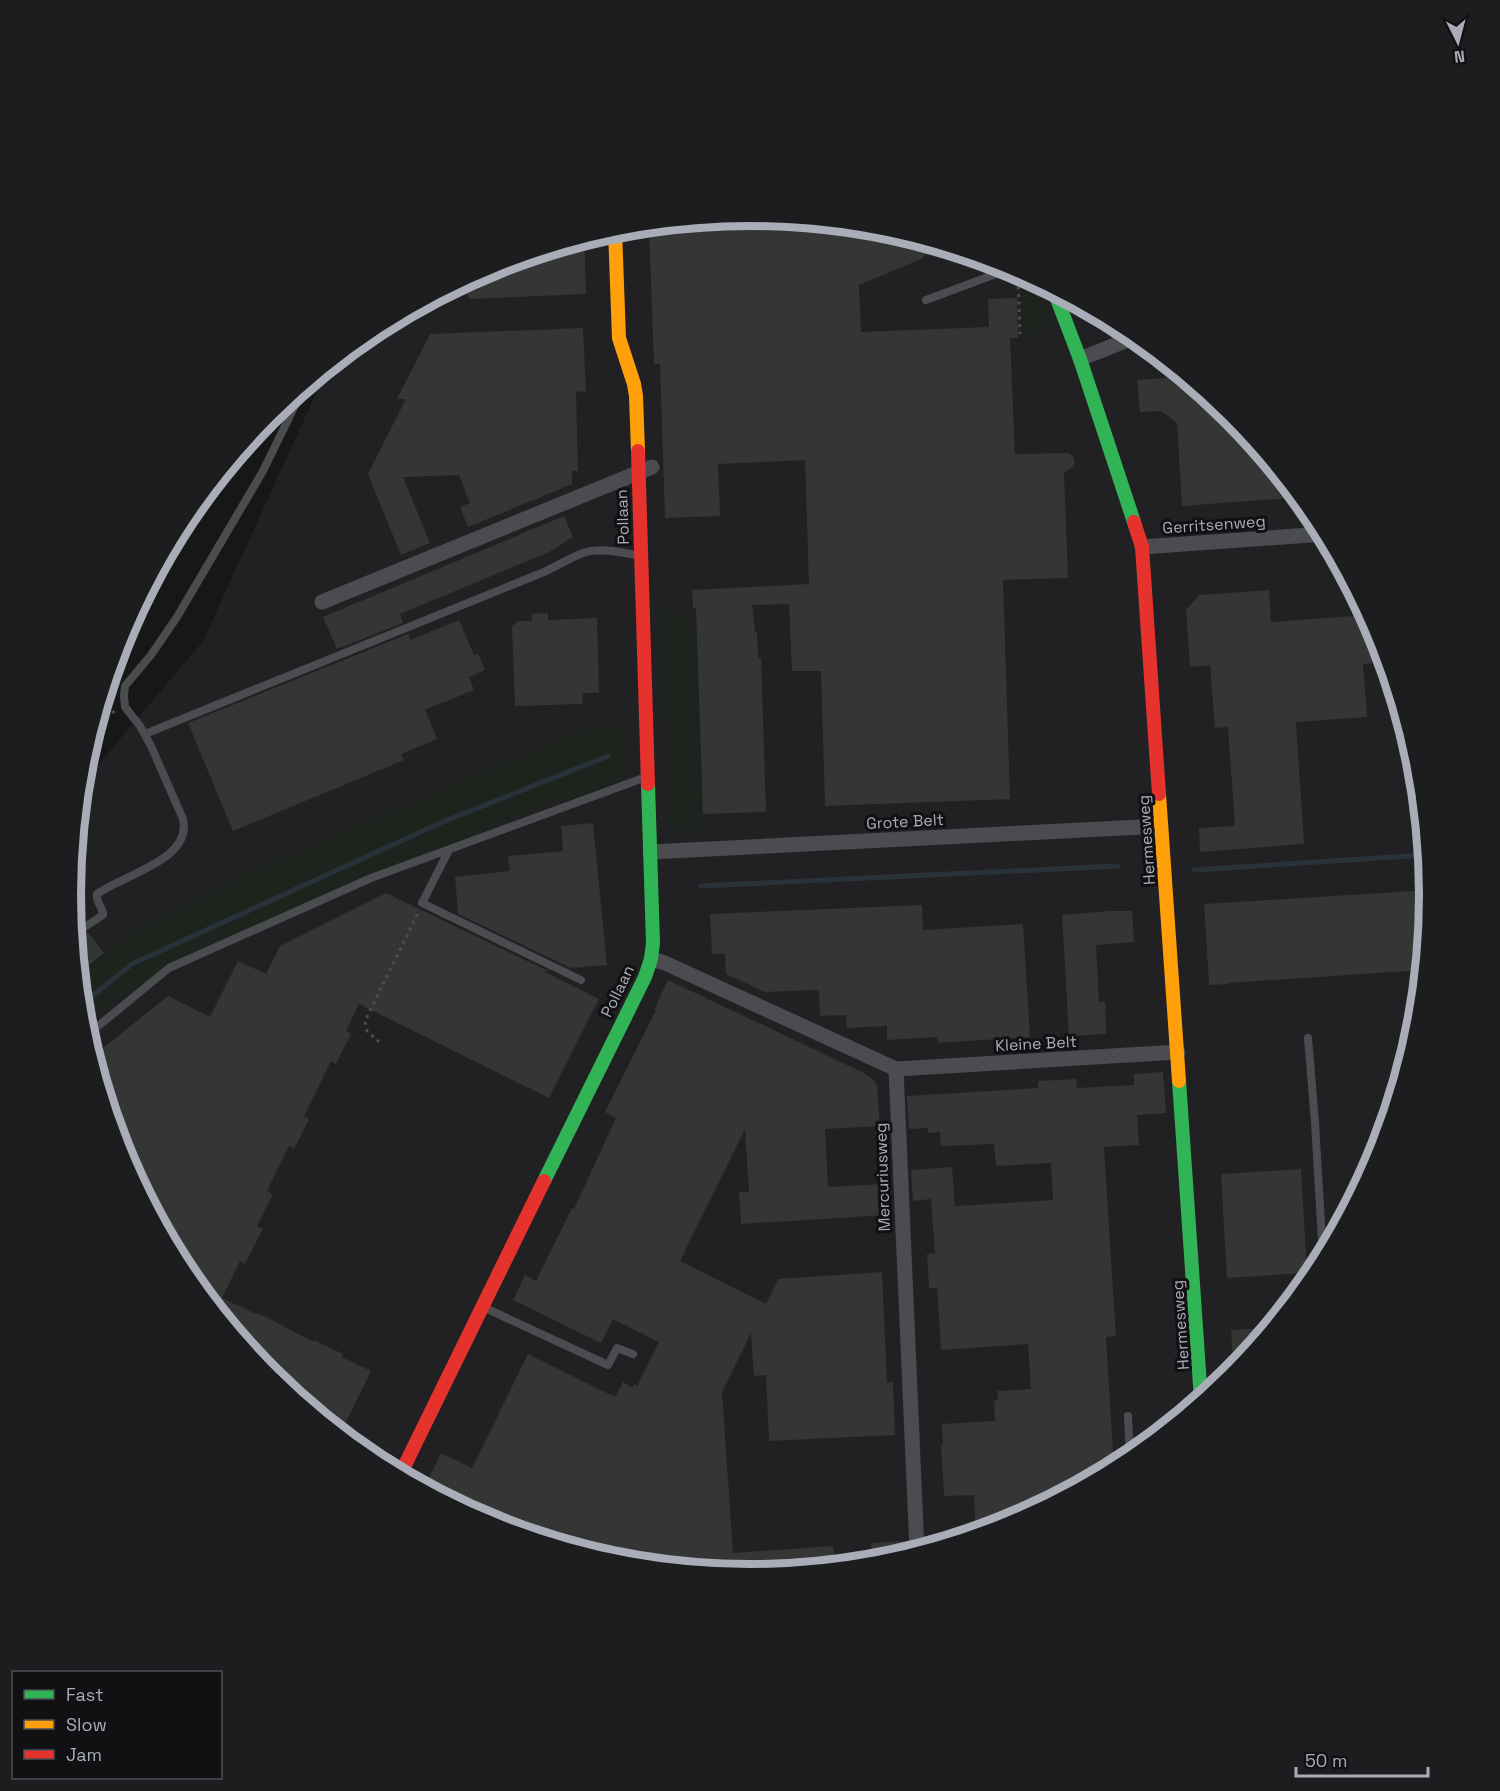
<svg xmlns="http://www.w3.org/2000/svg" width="1500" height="1791" font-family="'Space Grotesk',sans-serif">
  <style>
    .built { fill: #212123 }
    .green { fill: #1d241e }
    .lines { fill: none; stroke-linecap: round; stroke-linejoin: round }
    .stream { stroke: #2a3239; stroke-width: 5 }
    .building { fill: #353536 }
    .path { stroke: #4d4e52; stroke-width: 3; stroke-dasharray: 3 4.5; stroke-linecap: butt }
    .lane { stroke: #4b4c50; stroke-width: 8 }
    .street { stroke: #4b4c50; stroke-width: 15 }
    .fast { stroke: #30b455; stroke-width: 14 }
    .slow { stroke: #ff9f0a; stroke-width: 14 }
    .jam { stroke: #e5322d; stroke-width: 14 }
    .labels { text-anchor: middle; stroke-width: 6; stroke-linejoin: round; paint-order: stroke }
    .street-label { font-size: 16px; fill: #a8adb8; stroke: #111113 }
    .rim { fill: none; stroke: #a8adb8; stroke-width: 8 }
  </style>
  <rect width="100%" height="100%" fill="#171717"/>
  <!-- built -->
  <path class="built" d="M750 216 883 229 1010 268 1128 331 1231 415 1315 518 1378 636 1417 763 1429 896 1416 1028 1378 1156 1315 1273 1230 1376 1127 1461 1010 1523 882 1562 750 1575 617 1562 490 1523 372 1460 269 1376 185 1273 122 1155 83 1028 71 895 82 784 203 641 328 367 373 330 490 268 618 229Z"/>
  <!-- green -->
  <path class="green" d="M1033 290C1045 294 1049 313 1051 324L1049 327 1023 337 1020 291Z
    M666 606H671L695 631 700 836H690L667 822 662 608Z
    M628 726C629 744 635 768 619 781L566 802 558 799C484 830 409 861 335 891 246 928 158 963 83 1025L78 974 132 933 246 874 584 729Z"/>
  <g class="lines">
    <!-- stream -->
    <path class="stream" d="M1194 870 1425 855
      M701 886 1118 866
      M81 1005 132 964 440 823 608 756"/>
  </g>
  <!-- building -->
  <path class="building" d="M750 216 883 229 935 245 921 259 859 285 861 332 989 327 988 299 1017 298 1018 338H1010L1015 454 1068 453 1073 456 1075 462 1073 467 1064 473 1068 578 1003 580 1010 799 825 806 821 671H792L789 604 756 605H752L755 632H757L758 657 761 658 766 812 703 814 696 608H693L692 590 809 584 805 460 718 464 720 516 665 518 660 364H654L649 226Z
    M584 239 586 294 470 299 465 292 472 278 490 268Z
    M583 328 586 391 576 392 578 471H572V484L468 527 460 507 470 503 459 475 403 477 430 543 401 555 368 474 406 399H397L430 334Z
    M1184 377 1231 415 1290 487V498L1182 506 1177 423 1161 411 1140 412 1137 380Z
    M564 516 573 537 549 552 400 614 403 623 337 649 323 617Z
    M1269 590 1271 622 1367 615 1378 636 1386 662 1363 664 1367 717 1296 722 1304 844 1200 852 1199 828 1235 826 1228 727 1215 728 1210 665 1190 667 1186 610 1199 595Z
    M548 613V620L597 618 599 693H582L583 704 515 706 512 626 519 621H532V614Z
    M459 620 474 655 478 654 485 670 469 677 474 690 425 710 437 739 401 754 404 760 233 831 188 723 408 634 411 640Z
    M593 823 607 965 571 968 458 914 455 877 510 871 508 856 563 851 561 826Z
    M1429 890 1422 970 1228 983V984L1210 985 1209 984 1204 904Z
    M386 893 548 971H543L599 999 549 1098 359 1004 346 1031 351 1034 336 1064 331 1061 304 1116 309 1119 294 1149 289 1146 267 1191 273 1194 257 1226 263 1229 245 1264 240 1261 222 1298 256 1314 257 1313 272 1320 313 1342 314 1340 343 1354 342 1357 371 1371 340 1434 269 1376 185 1273 122 1155 92 1057 168 996 210 1017 238 961 266 974 280 946Z
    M922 905 923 930 1023 924 1030 1037 938 1043 937 1037 887 1040V1026L847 1028 846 1015 820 1016 819 990 765 992 726 974 725 954H712L710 914Z
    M1108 911H1132L1134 942 1096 945 1099 1002H1105L1106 1034 1069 1036 1062 915Z
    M88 932 104 953 78 974 75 941Z
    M668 980 864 1073 873 1079 877 1086 880 1126 825 1129 828 1187 883 1184 885 1215 741 1224 739 1192H749L745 1129 680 1261 766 1304 778 1279 882 1272 887 1383 893 1382 895 1435 769 1441 766 1375 754 1376 751 1333 722 1392 733 1553 833 1546 835 1567 750 1575 617 1562 490 1523 424 1488 441 1453 472 1468 528 1354 615 1397 623 1382 632 1387 634 1384 637 1386 659 1342 613 1319 601 1343 513 1300 525 1275 536 1281 572 1208 574 1209 616 1118 605 1112 656 1010H654Z
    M1163 1072 1166 1113 1137 1115 1139 1145 1104 1147V1149L1116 1336 1106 1337 1114 1468 1010 1523 976 1534 974 1495 944 1496 941 1445H943L942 1424 995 1421 994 1401 998 1400 997 1391 1031 1389 1028 1344 941 1350 937 1288H929L927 1254 935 1253 931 1199 913 1201 911 1170 952 1167 955 1206 1053 1200 1051 1163 996 1166 994 1144 941 1146 940 1132 928 1133V1128L909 1129 907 1096 1038 1088V1081L1076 1079 1077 1088 1134 1085V1074Z
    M1301 1169 1307 1273 1227 1278 1221 1174Z
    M1270 1328 1234 1372 1231 1330Z
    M903 1541 904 1555 882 1562 872 1563 871 1543Z"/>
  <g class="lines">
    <!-- path -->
    <path class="path" d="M1018 279 1020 334
      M95 727 102 719 115 711
      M379 1042 367 1031 365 1021 418 913"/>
    <!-- lane -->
    <path class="lane" d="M926 300 1012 268
      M145 734 544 572C557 566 570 558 583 553 599 547 623 552 640 556
      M449 850 422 903 581 980
      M74 934 103 915C103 907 95 901 97 894 122 875 193 860 183 819L151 746 140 726 125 707 124 695 125 686 151 655 177 617 263 471 304 387
      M86 1036 169 968 371 878 646 777
      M1308 1038 1315 1122 1323 1258
      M483 1307 608 1365 617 1348 633 1354
      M1128 1416 1130 1458"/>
    <!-- street -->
    <path class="street" d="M1080 359 1135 337
      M1142 547 1324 534
      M322 602 652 467
      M650 852 1161 826
      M651 959 665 963 896 1069 917 1551
      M896 1069 1178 1052"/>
    <!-- fast -->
    <path class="fast" d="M1054 291 1080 359 1134 522
      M1179 1081 1201 1400
      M544 1181 645 977 651 959 653 943 648 784"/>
    <!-- slow -->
    <path class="slow" d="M615 230 619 338 634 384 636 396 638 451
      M1159 794 1179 1081"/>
    <!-- jam -->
    <path class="jam" d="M638 451 648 784
      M1134 522 1142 547 1159 794
      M400 1475 544 1181"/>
  </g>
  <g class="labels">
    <!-- street labels -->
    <g class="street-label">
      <text transform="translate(622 517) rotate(-92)" y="6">Pollaan</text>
      <text transform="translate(1214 524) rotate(-4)" y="6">Gerritsenweg</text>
      <text transform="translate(905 821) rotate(-3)" y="6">Grote Belt</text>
      <text transform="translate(1146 840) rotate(-94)" y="6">Hermesweg</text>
      <text transform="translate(617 991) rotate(-64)" y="6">Pollaan</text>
      <text transform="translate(1036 1043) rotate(-3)" y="6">Kleine Belt</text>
      <text transform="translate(882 1177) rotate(-92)" y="6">Mercuriusweg</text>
      <text transform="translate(1180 1325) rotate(-94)" y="6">Hermesweg</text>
    </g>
  </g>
  <!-- crop -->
  <path d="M0 0H1500V1791H0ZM81 895a669 669 0 1 1 1338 0a669 669 0 1 1-1338 0Z" fill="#1d1d20" fill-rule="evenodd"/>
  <path class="rim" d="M81 895a669 669 0 1 1 1338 0a669 669 0 1 1-1338 0Z"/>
  <!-- legend -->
  <rect x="12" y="1671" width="210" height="108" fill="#111113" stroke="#4d4f55" stroke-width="1.5"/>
  <rect x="24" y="1690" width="30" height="9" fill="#30b455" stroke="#4d4f55" stroke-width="1.5"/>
  <text x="66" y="1701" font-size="18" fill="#a8adb8">Fast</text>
  <rect x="24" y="1720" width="30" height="9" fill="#ff9f0a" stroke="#4d4f55" stroke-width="1.5"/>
  <text x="66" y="1731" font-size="18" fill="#a8adb8">Slow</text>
  <rect x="24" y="1750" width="30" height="9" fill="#e5322d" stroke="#4d4f55" stroke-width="1.5"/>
  <text x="66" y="1761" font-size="18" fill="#a8adb8">Jam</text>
  <!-- north arrow -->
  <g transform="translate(1458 42) rotate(174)" stroke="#111113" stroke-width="4.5" paint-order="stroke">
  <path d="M0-4.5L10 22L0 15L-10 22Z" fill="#a8adb8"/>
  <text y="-9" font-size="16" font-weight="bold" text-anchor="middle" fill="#a8adb8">N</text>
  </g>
  <!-- scale -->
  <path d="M1296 1767v9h132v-9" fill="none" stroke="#a8adb8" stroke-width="3"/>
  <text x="1305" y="1767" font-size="18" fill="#a8adb8" stroke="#111113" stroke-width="4.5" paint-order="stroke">50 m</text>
</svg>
